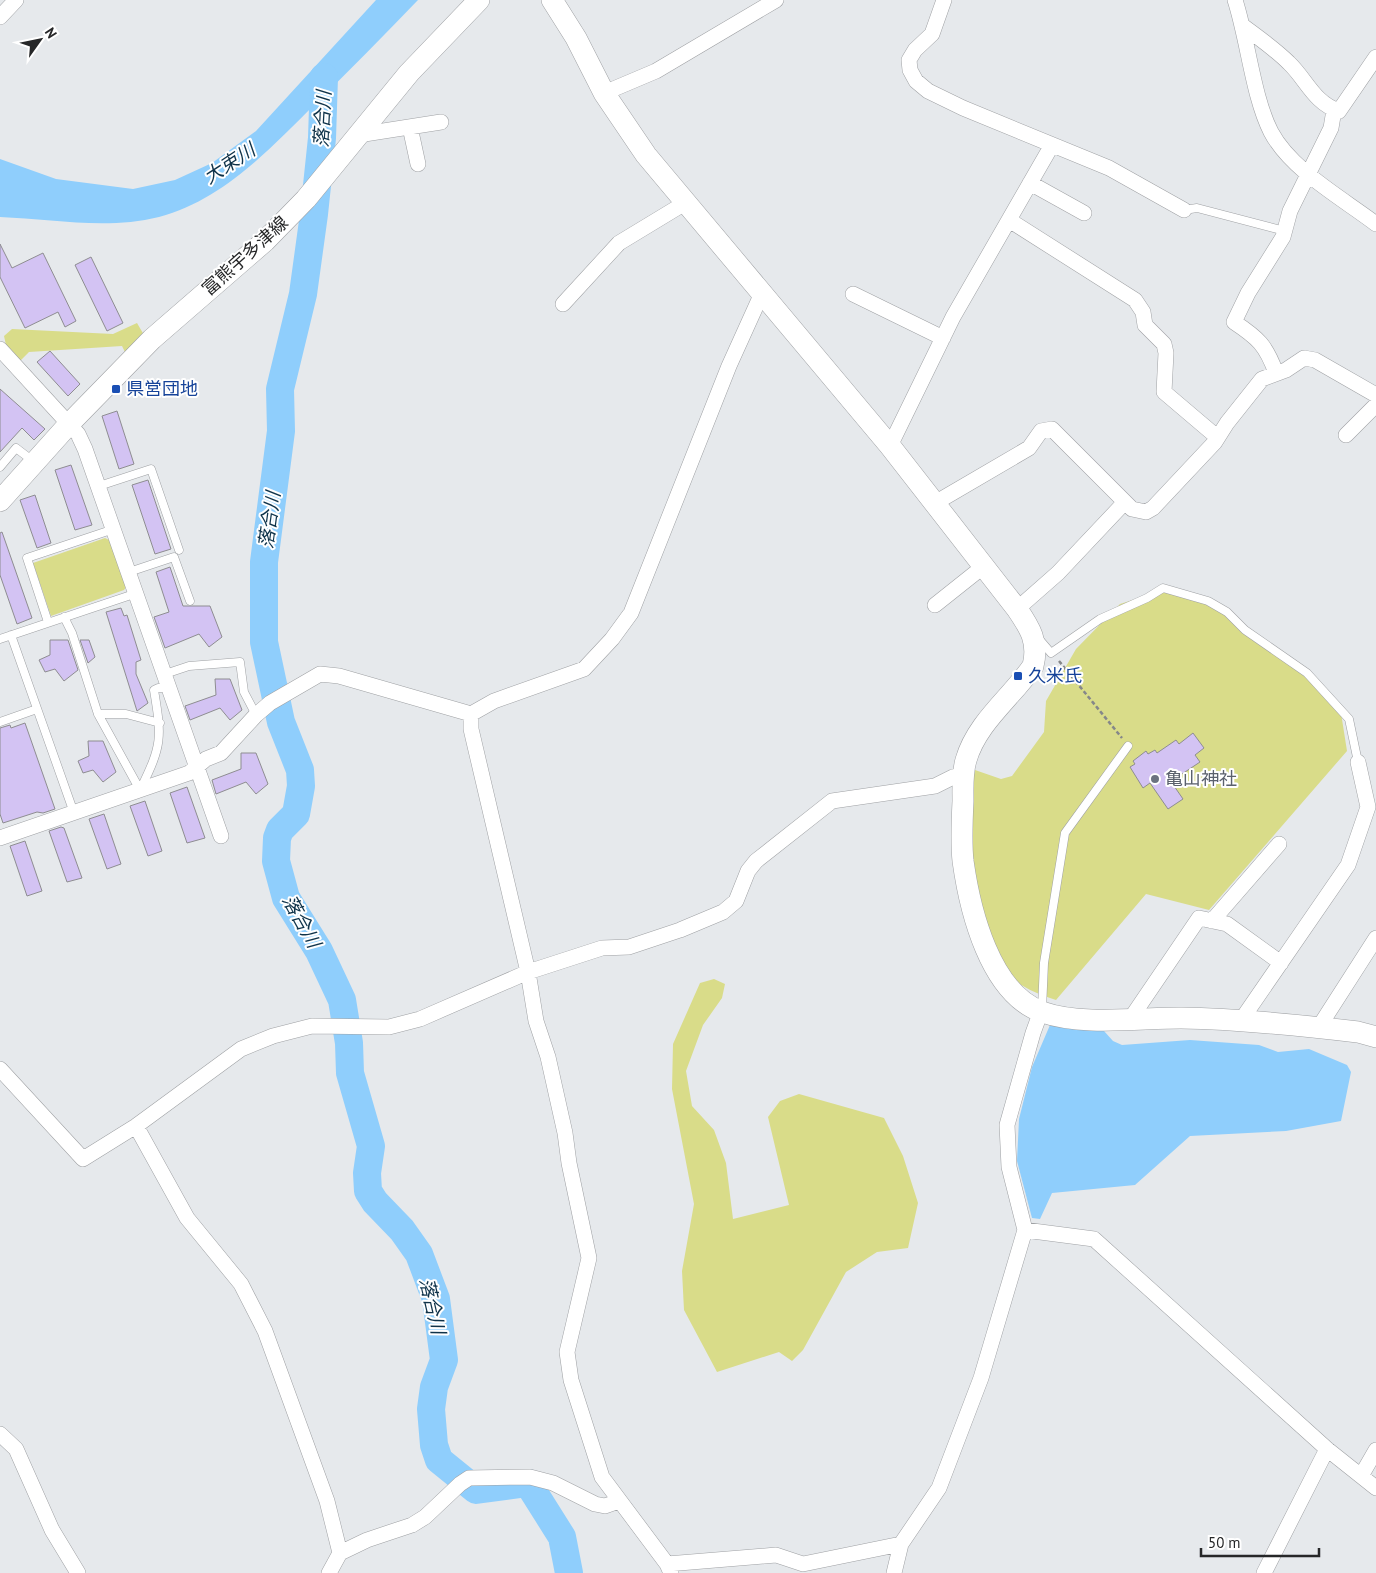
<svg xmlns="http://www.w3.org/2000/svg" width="1376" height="1573" font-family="'PT Sans','Noto Sans JP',sans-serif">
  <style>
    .green { fill: #d9dc89 }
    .water { fill: #8fcefc }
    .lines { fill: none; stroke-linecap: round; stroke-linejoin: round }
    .river { stroke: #8fcefc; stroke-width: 28 }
    .building { fill: #d3c3f3; stroke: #8e8d91 }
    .lane-casing { stroke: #9fa1a4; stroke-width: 9 }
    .street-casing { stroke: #9fa1a4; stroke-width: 16 }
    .secondary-casing { stroke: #9fa1a4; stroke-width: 22 }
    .path { stroke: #858789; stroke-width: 2.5; stroke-dasharray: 4 2.5; stroke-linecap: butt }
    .lane { stroke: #fff; stroke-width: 8 }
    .street { stroke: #fff; stroke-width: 15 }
    .secondary { stroke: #fff; stroke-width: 21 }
    .transit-dot { fill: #1a4fb4; stroke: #fff; stroke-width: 2 }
    .worship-dot { fill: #6b7280; stroke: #fff; stroke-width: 2 }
    .labels { text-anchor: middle; stroke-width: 4; stroke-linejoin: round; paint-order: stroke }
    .street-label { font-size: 18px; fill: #262728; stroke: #fff }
    .transit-label { font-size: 18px; fill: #164399; stroke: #fff; text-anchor: start }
    .worship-label { font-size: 18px; fill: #5b616d; stroke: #fff; text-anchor: start }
    .water-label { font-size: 19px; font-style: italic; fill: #0f334a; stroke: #fff }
  </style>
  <rect width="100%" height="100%" fill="#e6e9ec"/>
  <!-- green -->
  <path class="green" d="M137 323 144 335 125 352 122 346 29 352 19 362 6 345 4 336 12 329 113 334Z
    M105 538 109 540 126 587 124 590 51 616 33 563Z
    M1161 591 1203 601 1242 623 1305 677 1341 713 1347 751 1209 910 1146 894 1056 1000C1037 994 1016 986 1004 969 976 927 964 819 975 770L1001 779 1012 776 1044 732 1046 701 1076 649 1120 604Z
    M714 979 725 984 722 998 703 1025 686 1071 692 1106 714 1130 726 1163 733 1219 789 1205 768 1117 780 1101 799 1094 884 1118 903 1156 918 1203 908 1248 877 1252 846 1272 803 1350 792 1361 779 1352 717 1372 684 1310 682 1271 694 1204 672 1089 673 1044 700 983Z"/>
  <!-- water -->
  <path class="water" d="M376 0H418C384 35 349 71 314 105 269 150 223 200 159 217 107 230 52 219 0 217V159L56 179 133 189 175 180 212 163 256 131Z
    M1050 1025 1104 1031 1113 1041 1122 1045 1190 1040 1259 1045 1278 1052 1309 1049 1347 1065 1351 1072 1341 1121 1286 1131 1190 1136 1135 1185 1052 1193 1040 1219 1032 1218 1017 1161 1019 1119 1032 1067Z"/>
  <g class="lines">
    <!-- river -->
    <path class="river" d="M324 77 322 138 314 214 303 294 280 389 281 431 264 562V642L281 722 300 770 301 786 296 814 280 830 277 838 276 861 286 898 319 951 342 1000 349 1043 350 1073 371 1146 367 1173 368 1191 375 1202 402 1230 419 1254 436 1299 444 1360 434 1387 431 1409 434 1445 439 1460 476 1490 528 1483 562 1537 569 1573"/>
  </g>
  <!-- building -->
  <path class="building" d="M0 244 12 268 43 253 76 321 65 327 58 312 25 328 0 277Z
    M91 257 123 323 107 331 75 265Z
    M50 351 80 384 68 396 37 362Z
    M0 389 45 429 34 440 22 428 0 452Z
    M117 411 134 464 119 469 102 416Z
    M71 465 92 525 75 530 55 470Z
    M148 480 171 549 155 554 132 485Z
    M35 495 51 543 37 548 20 500Z
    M2 532 32 618 17 624 0 575V533Z
    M170 567 183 606H210L222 637 209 647 199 634 165 648 154 617 169 612 156 572Z
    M121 608 124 616 127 615 141 660 136 662V674L148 703 137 711 106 612Z
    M50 640H68L78 670 64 681 55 669 45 672 39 660 50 655Z
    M80 640H89L95 657 88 663Z
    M215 679H230L242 710 230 720 220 708 190 720 185 706 216 695Z
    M25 723 55 809 43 813 37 812 3 823 0 814V728L10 725 11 728Z
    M1193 733 1204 748 1195 755 1200 762 1173 780 1172 783 1183 799 1168 809 1150 783 1143 788 1130 767 1135 764 1133 761 1146 751 1148 754 1155 750 1157 753 1176 740 1179 744Z
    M88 741H103L116 772 103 782 93 770 83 773 78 761 89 756Z
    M241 753H256L268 784 256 794 246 782 216 794 212 780 241 769Z
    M187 787 205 838 187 843 170 793Z
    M145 801 162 851 148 856 130 806Z
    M104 814 121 864 107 869 89 819Z
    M61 827 64 828 82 878 67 882 49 831Z
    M25 841 42 891 27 896 10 846Z"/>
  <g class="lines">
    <defs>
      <path id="lane" d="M1184 210 1197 208 1285 231
        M0 467 16 448 33 461
        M99 486 151 469 179 550
        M129 572 174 557 190 601
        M64 617 72 633 98 714 140 790
        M48 622 27 558 114 529
        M11 635 74 813
        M0 639 137 593
        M1039 639 1051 653 1100 619 1147 598 1163 588 1208 601 1227 612 1245 630 1307 673 1349 719 1358 762
        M165 674 189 666 240 662 244 692 256 715
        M98 714H126L160 723
        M0 722 37 709
        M141 788C162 745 162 738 154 690L158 688H169
        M1042 1009 1044 963 1065 833 1128 746"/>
      <path id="street" d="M944 0 932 34 915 50 909 60 910 70 916 81 928 91 963 108 1109 168 1184 210
        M1235 0C1248 40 1253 97 1271 132 1291 170 1342 198 1376 224
        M0 17 16 0
        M1243 26C1259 38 1275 49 1289 63 1306 79 1314 103 1339 111L1376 57
        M604 93 656 71 776 0
        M410 127 418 164
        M358 135 441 122
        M1030 183 1084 213
        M1009 220 1135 300 1143 312 1145 325 1164 344 1166 353 1164 392 1217 437
        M853 294 943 338
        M563 304 619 243 685 203
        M0 349 78 434 85 449 221 836
        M1276 373C1266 345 1258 338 1234 322L1248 293 1283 237 1290 211 1331 128 1334 110
        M1346 435 1376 405
        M890 446 953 317 1052 145
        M935 503 1029 448 1041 431 1052 429 1132 509 1146 512 1153 508 1215 442 1227 423 1262 379 1286 370 1304 358 1315 360 1376 395
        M935 605 984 566
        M1017 609 1058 573 1125 502
        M471 714V729L528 972 536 1021 548 1057 565 1133 569 1163 589 1258 567 1352 571 1380 602 1477 667 1564 671 1573
        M0 838 189 773 206 759 221 753 256 715 270 703 320 674 339 676 471 714 494 701 584 669 612 639 631 613 729 366 762 293
        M1212 921 1279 844
        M1131 1018 1199 918 1227 924 1281 963
        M1242 1019 1348 865 1368 807 1358 762
        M1319 1027 1376 938
        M0 1069 83 1159 136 1126 241 1049 273 1036 312 1026 389 1027 420 1019 528 972 602 948 629 947 680 930 723 912 736 901 748 871 756 861 832 801 935 786 953 777 964 775
        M136 1126 187 1218 241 1284 265 1331 327 1501 340 1553
        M1025 1230 1094 1239 1327 1449 1376 1488
        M0 1434 16 1449 52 1530 78 1573
        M1361 1476 1376 1450
        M667 1564 776 1555 803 1564 901 1544
        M329 1573 340 1553 367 1540 412 1525 425 1517 460 1484 469 1478 530 1477 553 1483 595 1504 605 1506 619 1501
        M894 1573 901 1544 939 1488 981 1378 1025 1230 1009 1167 1007 1125 1033 1033 1041 1011
        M1264 1573 1327 1449"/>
      <path id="secondary" d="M552 0 576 38 604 93 646 155 890 446 1017 609C1030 628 1039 642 1033 666 1012 697 977 722 966 760 962 773 963 788 963 801 962 821 961 842 963 861 970 911 990 993 1042 1012 1082 1026 1138 1018 1181 1018 1240 1019 1299 1025 1358 1032L1376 1037
        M0 501 69 424 152 339 265 241 306 199 409 73 479 0"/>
    </defs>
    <!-- lane casing -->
    <use href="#lane" class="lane-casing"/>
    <!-- street casing -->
    <use href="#street" class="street-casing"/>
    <!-- secondary casing -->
    <use href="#secondary" class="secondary-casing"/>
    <!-- path -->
    <path class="path" d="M1059 661 1122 738"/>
    <!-- lane -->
    <use href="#lane" class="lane"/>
    <!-- street -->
    <use href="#street" class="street"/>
    <!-- secondary -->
    <use href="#secondary" class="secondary"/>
  </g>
  <!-- markers -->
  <g class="transit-dot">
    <rect x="111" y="384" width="10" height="10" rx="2.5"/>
    <rect x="1013" y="671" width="10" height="10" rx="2.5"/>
  </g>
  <circle class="worship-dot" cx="1155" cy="779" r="5"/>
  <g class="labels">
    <!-- street labels -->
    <g class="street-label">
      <text transform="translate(245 256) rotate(-42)" y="6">富熊宇多津線</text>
    </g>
    <!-- transit labels -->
    <g class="transit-label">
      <text x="126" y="395">県営団地</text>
      <text x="1028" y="682">久米氏</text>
    </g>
    <!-- worship labels -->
    <g class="worship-label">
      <text x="1165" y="785">亀山神社</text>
    </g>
    <!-- water labels -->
    <g class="water-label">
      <text transform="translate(322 119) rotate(-87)" y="7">落合川</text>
      <text transform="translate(229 163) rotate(-33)" y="7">大束川</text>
      <text transform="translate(269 520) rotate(-82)" y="7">落合川</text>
      <text transform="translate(302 921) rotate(61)" y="7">落合川</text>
      <text transform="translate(433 1306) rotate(77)" y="7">落合川</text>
    </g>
  </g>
  <!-- north arrow -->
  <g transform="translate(40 40) rotate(57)" stroke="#ffffff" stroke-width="4" paint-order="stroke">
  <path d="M0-4L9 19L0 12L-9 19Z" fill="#262728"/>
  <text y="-8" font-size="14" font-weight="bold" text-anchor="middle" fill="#262728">N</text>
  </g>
  <!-- scale -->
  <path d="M1201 1548v8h118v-8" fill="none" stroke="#262728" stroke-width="2.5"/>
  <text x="1208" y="1548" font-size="15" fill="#262728" stroke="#ffffff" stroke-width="4" paint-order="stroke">50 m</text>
</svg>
